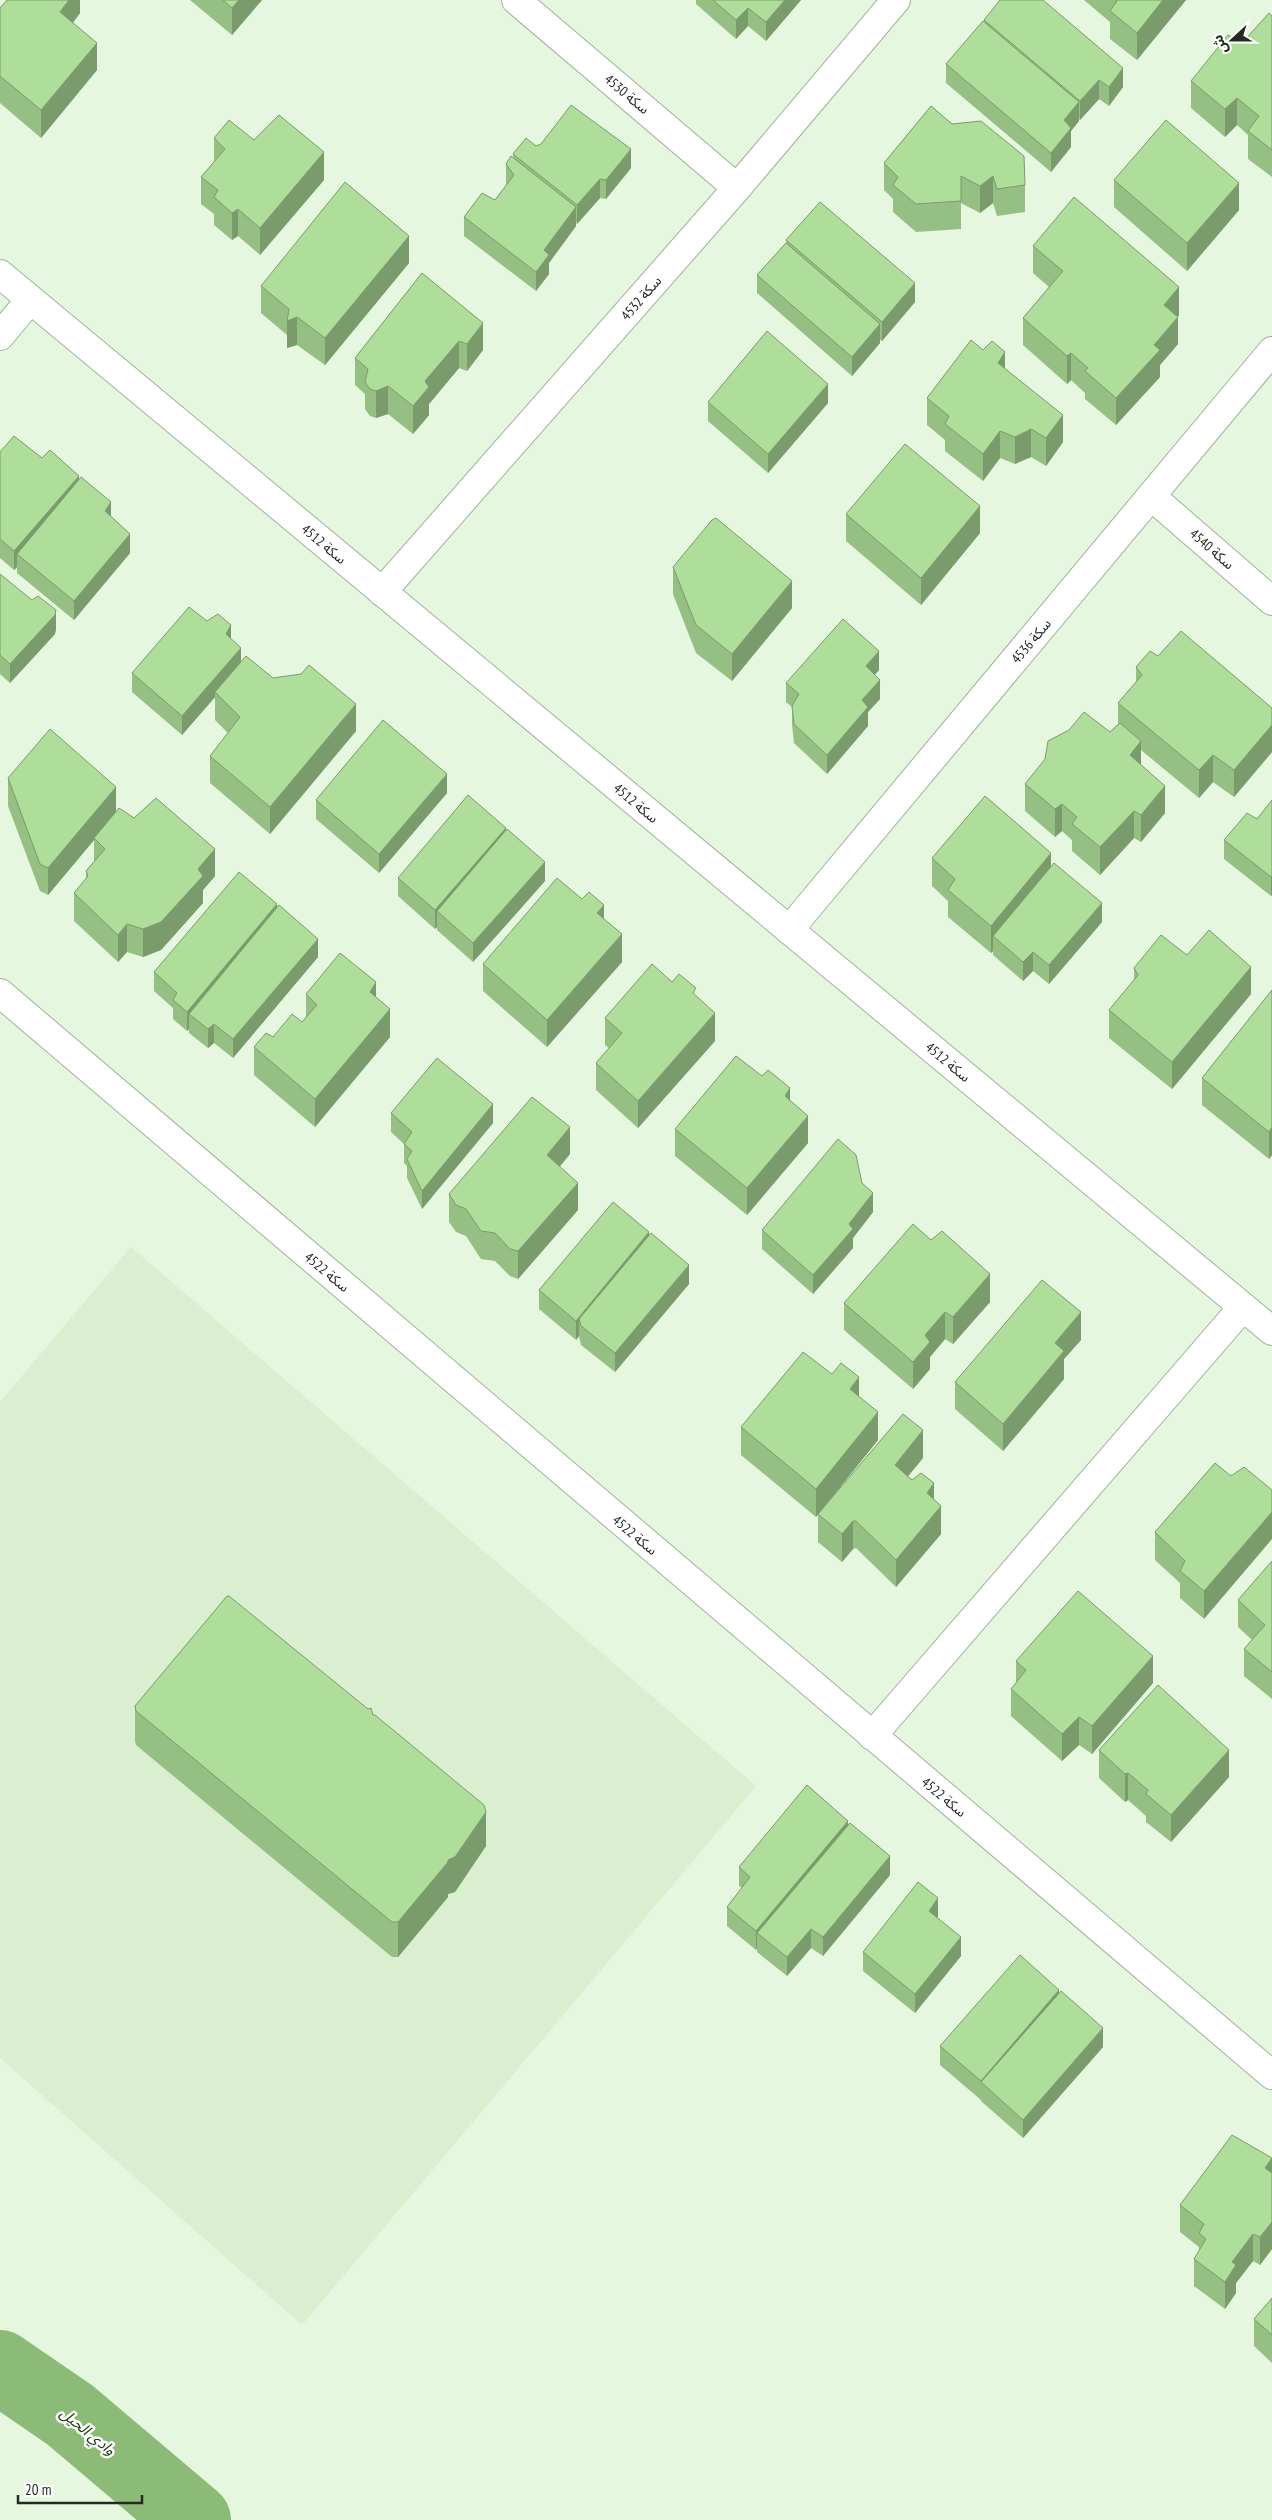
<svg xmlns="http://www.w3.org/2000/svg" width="1272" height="2520" font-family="'PT Sans Narrow','Noto Sans Arabic',sans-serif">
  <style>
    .built { fill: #d9efcf }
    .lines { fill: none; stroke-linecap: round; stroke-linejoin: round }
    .river { stroke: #8cbb78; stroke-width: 74 }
    .minor-casing { stroke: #a1b29a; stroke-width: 30 }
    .tertiary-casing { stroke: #a1b29a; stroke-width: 30 }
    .minor { stroke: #fff; stroke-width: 28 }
    .tertiary { stroke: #fff; stroke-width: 28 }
    .wall { fill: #96bf84 }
    .shaded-wall { fill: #7a9b6b }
    .building { fill: #aede99; stroke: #7a9b6b }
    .labels { text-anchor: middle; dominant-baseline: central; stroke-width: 5; stroke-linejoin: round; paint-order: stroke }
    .street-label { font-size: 14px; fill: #242a21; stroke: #fefefe }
    .water-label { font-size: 15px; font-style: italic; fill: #1d3b0c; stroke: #fefefe }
  </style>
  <rect width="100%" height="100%" fill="#e5f7de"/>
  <polygon class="built" points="131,1247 756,1786 302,2325 0,2058 0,1402"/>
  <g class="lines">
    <polyline class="river" points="0,2367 70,2415 194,2520"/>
    <g class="minor-casing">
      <g id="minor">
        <polyline points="516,0 737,188"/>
        <polyline points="1151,496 1272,601"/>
        <polyline points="382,592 737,188 896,0"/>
        <polyline points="789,930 1272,351"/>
        <polyline points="0,993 1272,2075"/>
        <polyline points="872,1736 1243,1307"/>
      </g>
    </g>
    <g class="tertiary-casing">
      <g id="tertiary">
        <polyline points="0,274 1272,1331"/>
        <polyline points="0,336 30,300"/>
      </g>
    </g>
    <use href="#minor" class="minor"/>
    <use href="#tertiary" class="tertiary"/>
  </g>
  <g class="wall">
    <polygon points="69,0 80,0 80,13 73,23 97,70 41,138 0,103 0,8"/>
    <polygon points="190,0 262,0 232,35"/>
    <polygon points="696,0 801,0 766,41 748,26 736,39 696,4"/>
    <polygon points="1084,0 1186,0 1137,60 1110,39 1110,22"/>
    <polygon points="1272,16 1272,177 1248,159 1248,135 1237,125 1225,137 1191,108 1191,81 1242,43"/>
    <polygon points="984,20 1123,87 1109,106 1099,99 1080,120 1079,119 1079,121 1071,131 1071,147 1051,172 946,83 946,64 984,23"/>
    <polygon points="931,106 1025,185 1025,212 997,216 993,203 980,213 961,203 961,229 916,232 893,212 893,199 884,190 884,163"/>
    <polygon points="214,138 254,140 324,180 260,255 238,236 232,240 214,225 214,214 201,204 201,177 214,162"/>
    <polygon points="536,146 631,168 606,199 600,198 577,224 576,222 576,226 549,263 549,274 536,291 464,236 464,217 495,200 507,185 506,183 506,164 513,158 513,154"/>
    <polygon points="1114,180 1239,210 1187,271 1114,207"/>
    <polygon points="786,240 915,302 882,341 880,340 880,343 852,376 757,293 757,275 786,243"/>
    <polygon points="1033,246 1179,315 1178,317 1178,344 1160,365 1160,377 1116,425 1085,399 1085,393 1071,380 1067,384 1023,345 1023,318 1049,287 1033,273"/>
    <polygon points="409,263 325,365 297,345 287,348 287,335 261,313 261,286"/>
    <polygon points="422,273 483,350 467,371 459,368 429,404 429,415 413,434 388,414 376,418 370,416 365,409 365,394 355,385 355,358"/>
    <polygon points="1005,369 1063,442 1046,466 1031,457 1015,464 1000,458 983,481 945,451 945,440 927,425 927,398"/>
    <polygon points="708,402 828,403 768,473 708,421"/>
    <polygon points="0,452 42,458 79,480 111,517 130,553 74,620 17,573 17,567 14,570 0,558"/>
    <polygon points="846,514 980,533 921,605 846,541"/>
    <polygon points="673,567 792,608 732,681 696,653 673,594"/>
    <polygon points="0,574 56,629 55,634 10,683 0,674"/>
    <polygon points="207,621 231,639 241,661 273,678 356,731 270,834 210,783 210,756 228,733 215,720 215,697 182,735 132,692 132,673"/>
    <polygon points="1158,656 1272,708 1272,752 1234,797 1213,782 1199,798 1141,750 1141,765 1165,813 1141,842 1134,838 1100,875 1072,851 1072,840 1062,831 1055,837 1025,811 1025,784 1110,732 1118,724 1118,703 1136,682 1136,667"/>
    <polygon points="879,670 874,675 880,699 868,712 868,726 827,774 794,743 792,725 792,707 786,702 786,683"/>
    <polygon points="8,778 116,811 215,876 203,890 203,903 161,950 143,957 127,952 118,962 74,921 74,893 86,879 86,871 94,862 94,840 48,895 40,891 8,806"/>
    <polygon points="447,793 379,873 316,819 316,800"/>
    <polygon points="1272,800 1272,895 1271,896 1224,859 1224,840 1257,819"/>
    <polygon points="506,830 545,881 473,962 437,930 437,927 435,929 398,896 398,878"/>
    <polygon points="932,858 1051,866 1102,922 1049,984 1033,971 1023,981 993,955 993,951 991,953 948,917 948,901 932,886"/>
    <polygon points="277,907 318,957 233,1058 214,1043 208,1048 189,1033 189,1029 187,1031 173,1019 173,1008 154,991 154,972"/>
    <polygon points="604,919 622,962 547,1047 483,991 483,964"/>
    <polygon points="1187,955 1251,994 1172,1089 1109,1038 1109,1010 1134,980 1134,968"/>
    <polygon points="672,982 696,996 715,1041 638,1128 596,1090 596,1063 609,1048 605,1045 605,1018"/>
    <polygon points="1272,990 1272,1155 1269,1159 1202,1105 1202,1078"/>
    <polygon points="306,994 376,997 390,1037 315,1127 254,1075 254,1047 273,1037 302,1022 306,1018"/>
    <polygon points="790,1100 808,1143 747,1215 675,1156 675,1129"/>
    <polygon points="391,1113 493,1123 422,1209 407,1178 407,1166 404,1163 404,1144 391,1132"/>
    <polygon points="570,1154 560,1166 578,1210 518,1279 510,1276 495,1261 481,1259 466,1236 456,1232 449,1222 449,1194"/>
    <polygon points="862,1183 873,1212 853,1238 853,1248 813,1294 762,1249 762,1230"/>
    <polygon points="649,1235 689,1284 615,1372 581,1345 579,1336 576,1340 539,1309 539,1290"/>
    <polygon points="990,1302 953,1344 945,1339 930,1357 930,1369 913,1389 844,1330 844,1303"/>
    <polygon points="1081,1340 1064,1359 1064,1379 1003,1451 955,1409 955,1382"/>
    <polygon points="859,1396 878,1440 816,1517 741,1455 741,1427"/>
    <polygon points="923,1458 908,1476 934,1499 941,1534 896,1587 856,1548 853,1549 842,1562 818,1542 818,1514"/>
    <polygon points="1215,1463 1204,1619 1180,1598 1180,1583 1155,1560 1155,1532"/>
    <polygon points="1272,1561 1272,1699 1244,1676 1244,1649 1252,1640 1238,1627 1238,1600"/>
    <polygon points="1016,1661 1153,1683 1092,1754 1079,1745 1062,1761 1011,1716 1011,1689 1016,1683"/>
    <polygon points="135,1706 373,1715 486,1846 455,1892 448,1894 448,1897 398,1957 392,1957 136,1745 135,1741"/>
    <polygon points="1099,1750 1229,1777 1171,1842 1146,1822 1146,1816 1128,1800 1125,1802 1099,1778"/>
    <polygon points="848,1826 890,1875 823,1956 811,1948 787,1976 757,1952 757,1948 756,1950 727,1926 727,1907 742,1888 739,1886 739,1867"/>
    <polygon points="938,1917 938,1918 961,1956 915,2013 863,1971 863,1952"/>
    <polygon points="1059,1993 1103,2047 1023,2138 981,2101 981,2099 981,2100 940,2065 940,2046"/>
    <polygon points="1272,2158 1272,2249 1260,2265 1253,2261 1236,2283 1236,2293 1225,2309 1194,2286 1194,2259 1199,2251 1199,2247 1180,2232 1180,2205"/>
    <polygon points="1272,2299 1272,2363 1254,2346 1254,2319"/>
  </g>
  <g class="shaded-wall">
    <polygon points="69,0 80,0 80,13 60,39 60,12"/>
    <polygon points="239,0 262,0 232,35 232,8"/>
    <polygon points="785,0 801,0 766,41 766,22"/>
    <polygon points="1163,0 1186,0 1137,60 1137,33"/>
    <polygon points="748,8 748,26 736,39 736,20"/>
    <polygon points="97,43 97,70 41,138 41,110"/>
    <polygon points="1123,68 1123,87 1109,106 1109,87"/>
    <polygon points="1099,80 1099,99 1080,120 1080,101"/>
    <polygon points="1237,98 1237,125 1225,137 1225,109"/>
    <polygon points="1079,102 1079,121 1071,131 1071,147 1051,172 1051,153 1064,120"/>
    <polygon points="631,149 631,168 606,199 606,180"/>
    <polygon points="324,152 324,180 260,255 260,228"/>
    <polygon points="993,176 993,203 980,213 980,186"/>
    <polygon points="600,179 600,198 577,224 577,205"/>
    <polygon points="1239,183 1239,210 1187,271 1187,243"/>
    <polygon points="576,207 576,226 549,263 549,274 536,291 536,272 544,250"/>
    <polygon points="238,209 238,236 232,240 232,213"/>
    <polygon points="409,236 409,263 325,365 325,338"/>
    <polygon points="915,283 915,302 882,341 882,322"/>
    <polygon points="1179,287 1179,315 1164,333 1164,305"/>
    <polygon points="297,317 297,345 287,348 287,321"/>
    <polygon points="1178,317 1178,344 1160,365 1160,377 1116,425 1116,398 1154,345"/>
    <polygon points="483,323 483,350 467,371 467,344"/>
    <polygon points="880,324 880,343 852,376 852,357"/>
    <polygon points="459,341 459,368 429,404 429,415 413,434 413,406 425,381"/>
    <polygon points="1005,352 1005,379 998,363"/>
    <polygon points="1071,353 1071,380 1067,384 1067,356"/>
    <polygon points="828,384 828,403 768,473 768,454"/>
    <polygon points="388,386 388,414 376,418 376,391"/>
    <polygon points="1063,415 1063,442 1046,466 1046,438"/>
    <polygon points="1031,429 1031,457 1015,464 1015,437"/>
    <polygon points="1000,431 1000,458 983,481 983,454"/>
    <polygon points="79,476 79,495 17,554 17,567 14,570 14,551"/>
    <polygon points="111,502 111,521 105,511"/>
    <polygon points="980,506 980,533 921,605 921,578"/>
    <polygon points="130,534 130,553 74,620 74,601"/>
    <polygon points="792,581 792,608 732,681 732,654"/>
    <polygon points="56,610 56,629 55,634 10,683 10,664"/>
    <polygon points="231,625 231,644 226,634"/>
    <polygon points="241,648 241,667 215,692 215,697 182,735 182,716"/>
    <polygon points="879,651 879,670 866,685 866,666"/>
    <polygon points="880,680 880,699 868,712 868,726 827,774 827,755 862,700"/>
    <polygon points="356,704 356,731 270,834 270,807"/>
    <polygon points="1272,725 1272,752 1234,797 1234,770"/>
    <polygon points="1141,741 1141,768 1130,755"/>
    <polygon points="1213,755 1213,782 1199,798 1199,770"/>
    <polygon points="447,774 447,793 379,873 379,854"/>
    <polygon points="1165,786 1165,813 1141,842 1141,815"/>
    <polygon points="116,787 116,814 94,838 94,840 48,895 48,868"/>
    <polygon points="1062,804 1062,831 1055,837 1055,809"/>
    <polygon points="1134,811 1134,838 1100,875 1100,847"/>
    <polygon points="506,828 506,847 437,911 437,927 435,929 435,910"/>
    <polygon points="215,849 215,876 203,890 203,903 161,950 143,957 143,929"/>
    <polygon points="1051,853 1051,880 993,936 993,951 991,953 991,926"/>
    <polygon points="545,862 545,881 473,962 473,943"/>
    <polygon points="1272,876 1272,895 1271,896 1271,877"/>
    <polygon points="1102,903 1102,922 1049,984 1049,965"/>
    <polygon points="277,904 277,923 189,1014 189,1029 187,1031 187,1012"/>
    <polygon points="604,905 604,932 597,913"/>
    <polygon points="127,924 127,952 118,962 118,935"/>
    <polygon points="622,934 622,962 547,1047 547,1020"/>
    <polygon points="318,939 318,957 233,1058 233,1039"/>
    <polygon points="1033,952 1033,971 1023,981 1023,962"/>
    <polygon points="1251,967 1251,994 1172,1089 1172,1062"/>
    <polygon points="376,982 376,1010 370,992"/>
    <polygon points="390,1009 390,1037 315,1127 315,1099"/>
    <polygon points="715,1013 715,1041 638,1128 638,1101"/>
    <polygon points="214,1024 214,1043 208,1048 208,1029"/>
    <polygon points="790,1088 790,1115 785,1096"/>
    <polygon points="493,1104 493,1123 422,1209 422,1191"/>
    <polygon points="808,1116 808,1143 747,1215 747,1188"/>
    <polygon points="570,1127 570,1154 547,1182 547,1155"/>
    <polygon points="1272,1127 1272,1155 1269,1159 1269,1132"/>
    <polygon points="578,1183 578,1210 518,1279 518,1251"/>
    <polygon points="873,1193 873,1212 853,1238 853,1248 813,1294 813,1275 849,1224"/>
    <polygon points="649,1232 649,1251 579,1319 579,1336 576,1340 576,1321"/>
    <polygon points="689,1265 689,1284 615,1372 615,1353"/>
    <polygon points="990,1274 990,1302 953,1344 953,1317"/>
    <polygon points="945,1312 945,1339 930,1357 930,1369 913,1389 913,1362 925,1335"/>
    <polygon points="1081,1312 1081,1340 1064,1359 1064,1379 1003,1451 1003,1424 1055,1343"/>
    <polygon points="859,1377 859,1405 850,1389"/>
    <polygon points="878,1412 878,1440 816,1517 816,1489"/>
    <polygon points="923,1430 923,1458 895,1492 895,1465"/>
    <polygon points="934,1483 934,1510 927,1493"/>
    <polygon points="941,1506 941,1534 896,1587 896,1560"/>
    <polygon points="1272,1512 1272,1539 1204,1619 1204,1591"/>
    <polygon points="853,1521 853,1549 842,1562 842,1534"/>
    <polygon points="1153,1656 1153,1683 1092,1754 1092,1726"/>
    <polygon points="1079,1717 1079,1745 1062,1761 1062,1734"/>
    <polygon points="1229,1750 1229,1777 1171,1842 1171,1815"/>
    <polygon points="1128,1773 1128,1800 1125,1802 1125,1774"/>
    <polygon points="486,1812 486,1846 455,1892 448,1894 448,1897 398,1957 398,1922"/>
    <polygon points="848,1821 848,1840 757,1933 757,1948 756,1950 756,1931"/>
    <polygon points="890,1856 890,1875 823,1956 823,1937"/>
    <polygon points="938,1898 938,1917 929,1929 929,1911"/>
    <polygon points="811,1929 811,1948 787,1976 787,1957"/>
    <polygon points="961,1937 961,1956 915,2013 915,1994"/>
    <polygon points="1059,1990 1059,2009 981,2082 981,2100 981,2081"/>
    <polygon points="1103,2028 1103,2047 1023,2138 1023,2120"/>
    <polygon points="1272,2158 1272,2185 1265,2168"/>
    <polygon points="1272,2222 1272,2249 1260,2265 1260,2237"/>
    <polygon points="1253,2234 1253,2261 1236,2283 1236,2293 1225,2309 1225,2282 1232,2262"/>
  </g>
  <g class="building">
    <polygon points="7,0 69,0 60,12 97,43 41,110 0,76 0,8"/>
    <polygon points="223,0 239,0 232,8"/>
    <polygon points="713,0 785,0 766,22 748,8 736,20"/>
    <polygon points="1000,0 1043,0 1123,68 1109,87 1099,80 1080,101 984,20"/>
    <polygon points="1116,0 1163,0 1137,33 1110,11 1117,1"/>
    <polygon points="1269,13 1272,16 1272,150 1248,131 1259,116 1237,98 1225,109 1191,81 1228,35 1242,43"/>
    <polygon points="983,21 1079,102 1064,120 1071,128 1051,153 946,64"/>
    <polygon points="571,105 631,149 606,180 600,179 577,205 513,154 526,138 536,146 541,144"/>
    <polygon points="931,106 952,124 981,121 1024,156 1025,185 997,189 993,176 980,186 961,176 961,201 916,204 893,185 898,177 884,163"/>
    <polygon points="279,115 324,152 260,228 238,209 232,213 214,197 218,190 201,177 225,149 214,138 229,120 254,140"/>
    <polygon points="1166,120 1239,183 1187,243 1114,180"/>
    <polygon points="511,156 576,207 544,250 549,255 536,272 464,217 482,193 495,200 514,175 506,164"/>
    <polygon points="345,182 409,236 325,338 297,317 287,321 289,309 261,286"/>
    <polygon points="1074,197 1179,287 1164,305 1178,317 1154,345 1160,350 1116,398 1085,371 1088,368 1071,353 1067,356 1023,318 1063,271 1033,246"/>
    <polygon points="820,202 915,283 882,322 786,240"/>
    <polygon points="786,243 880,324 852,357 757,275"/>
    <polygon points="422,273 483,323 467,344 459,341 425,381 429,387 413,406 388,386 376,391 370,389 365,382 368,369 355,358"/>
    <polygon points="767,331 828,384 768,454 708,402"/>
    <polygon points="971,340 983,350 992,341 1005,352 998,363 1063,415 1046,438 1031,429 1015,437 1000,431 983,454 945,424 949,416 927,398"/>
    <polygon points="14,436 42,458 50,450 79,476 14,551 0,539 0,452"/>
    <polygon points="905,444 980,506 921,578 846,514"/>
    <polygon points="81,477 111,502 105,511 130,534 74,601 17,554"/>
    <polygon points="716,518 792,581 732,654 696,625 673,567 712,520"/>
    <polygon points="0,574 32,600 38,596 56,610 55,615 10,664 0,655"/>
    <polygon points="189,607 207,621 218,614 231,625 226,634 241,648 182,716 132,673"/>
    <polygon points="843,619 879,651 866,666 880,680 862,700 868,707 827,755 794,724 792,706 799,694 786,683"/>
    <polygon points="1181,631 1272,708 1272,725 1234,770 1213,755 1199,770 1118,703 1142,675 1136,667 1150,651 1158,656"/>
    <polygon points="246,656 273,678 301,674 309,665 356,704 270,807 210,756 240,717 215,692"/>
    <polygon points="1084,712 1110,732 1120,723 1141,741 1130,755 1165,786 1141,815 1134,811 1100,847 1072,824 1077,817 1062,804 1055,809 1025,784 1045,759 1048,741 1069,730"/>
    <polygon points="383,720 447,774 379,854 316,800"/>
    <polygon points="50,729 116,787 48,868 40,864 8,778"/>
    <polygon points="468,795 506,828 435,910 398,878"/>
    <polygon points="985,796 1051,853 991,926 948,890 955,879 932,858"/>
    <polygon points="156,798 215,849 198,869 203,876 161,922 143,929 127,924 118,935 74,893 88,876 86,871 105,849 94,838 119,808 134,818"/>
    <polygon points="1272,800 1272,876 1271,877 1224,840 1247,813 1257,819"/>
    <polygon points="507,829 545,862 473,943 437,911"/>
    <polygon points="1054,863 1102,903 1049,965 1033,952 1023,962 993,936"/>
    <polygon points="239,872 277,904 187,1012 173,1000 177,993 154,972"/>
    <polygon points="557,878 582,899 589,892 604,905 597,913 622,934 547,1020 483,964"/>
    <polygon points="279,905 318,939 233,1039 214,1024 208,1029 189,1014"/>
    <polygon points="1209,930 1251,967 1172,1062 1109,1010 1138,975 1134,968 1161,935 1187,955"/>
    <polygon points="340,953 376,982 370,992 390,1009 315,1099 254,1047 266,1033 273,1037 292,1014 302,1022 317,1005 306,994"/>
    <polygon points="652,964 672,982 679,974 696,988 693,993 715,1013 638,1101 596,1063 622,1033 605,1018"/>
    <polygon points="1272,990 1272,1127 1269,1132 1202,1078"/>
    <polygon points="736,1056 762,1076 768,1070 790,1088 785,1096 808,1116 747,1188 675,1129"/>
    <polygon points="437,1058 493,1104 422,1191 407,1159 412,1151 404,1144 412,1132 391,1113"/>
    <polygon points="532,1097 570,1127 547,1155 578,1183 518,1251 510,1249 495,1233 481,1231 466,1209 456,1205 449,1194"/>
    <polygon points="838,1139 856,1155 862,1183 873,1193 849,1224 853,1229 813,1275 762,1230"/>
    <polygon points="613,1202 649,1232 576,1321 539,1290"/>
    <polygon points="913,1224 931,1240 942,1231 990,1274 953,1317 945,1312 925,1335 930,1342 913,1362 844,1303"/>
    <polygon points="651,1233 689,1265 615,1353 581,1326 579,1319"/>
    <polygon points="1042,1280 1081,1312 1055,1343 1064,1351 1003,1424 955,1382"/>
    <polygon points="803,1352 832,1374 841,1363 859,1377 850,1389 878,1412 816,1489 741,1427"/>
    <polygon points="903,1414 923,1430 895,1465 912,1480 921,1473 934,1483 927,1493 941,1506 896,1560 856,1521 853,1521 842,1534 818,1514"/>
    <polygon points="1215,1463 1231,1476 1244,1467 1272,1490 1272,1512 1204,1591 1180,1571 1185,1561 1155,1532"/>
    <polygon points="1272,1561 1272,1672 1244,1649 1265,1625 1238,1600"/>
    <polygon points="1078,1591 1153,1656 1092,1726 1079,1717 1062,1734 1011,1689 1026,1670 1016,1661"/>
    <polygon points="227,1596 229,1596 368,1709 371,1708 373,1715 375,1715 484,1805 486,1812 455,1857 448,1860 448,1862 398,1922 392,1922 136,1711 135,1706"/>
    <polygon points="1158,1685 1229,1750 1171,1815 1146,1794 1148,1790 1128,1773 1125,1774 1099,1750"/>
    <polygon points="807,1785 848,1821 756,1931 727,1907 750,1877 739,1867"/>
    <polygon points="850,1823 890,1856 823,1937 811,1929 787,1957 757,1933"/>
    <polygon points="918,1882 938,1898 929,1911 961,1937 915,1994 863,1952"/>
    <polygon points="1020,1955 1059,1990 981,2081 940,2046"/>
    <polygon points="1061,1991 1103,2028 1023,2120 981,2082"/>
    <polygon points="1232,2135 1272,2158 1265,2168 1272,2173 1272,2222 1260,2237 1253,2234 1232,2262 1236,2265 1225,2282 1194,2259 1206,2239 1199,2233 1204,2224 1180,2205"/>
    <polygon points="1272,2298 1272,2335 1254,2319"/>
  </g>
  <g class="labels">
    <g class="street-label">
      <text transform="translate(627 94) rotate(40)">سكة 4530</text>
      <text transform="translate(641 298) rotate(-49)">سكة 4532</text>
      <text transform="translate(324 544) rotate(40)">سكة 4512</text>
      <text transform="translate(1212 549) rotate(41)">سكة 4540</text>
      <text transform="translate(1031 641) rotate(-50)">سكة 4536</text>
      <text transform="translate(636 803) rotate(40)">سكة 4512</text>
      <text transform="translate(948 1062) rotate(40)">سكة 4512</text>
      <text transform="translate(327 1272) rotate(40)">سكة 4522</text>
      <text transform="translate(635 1535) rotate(40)">سكة 4522</text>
      <text transform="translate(944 1797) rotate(40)">سكة 4522</text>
    </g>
    <g class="water-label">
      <text transform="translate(88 2431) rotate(39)">وادي الحيل</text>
    </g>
  </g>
  <g transform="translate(1232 40) rotate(249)" stroke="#fefefe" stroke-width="4" paint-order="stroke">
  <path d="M0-4L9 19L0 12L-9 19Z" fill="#242a21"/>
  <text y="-8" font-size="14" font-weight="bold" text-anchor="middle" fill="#242a21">ش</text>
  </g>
  <path d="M18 2495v8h124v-8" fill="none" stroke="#242a21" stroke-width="2.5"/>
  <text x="25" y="2495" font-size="15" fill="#242a21" stroke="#fefefe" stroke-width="4" paint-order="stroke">20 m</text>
</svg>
